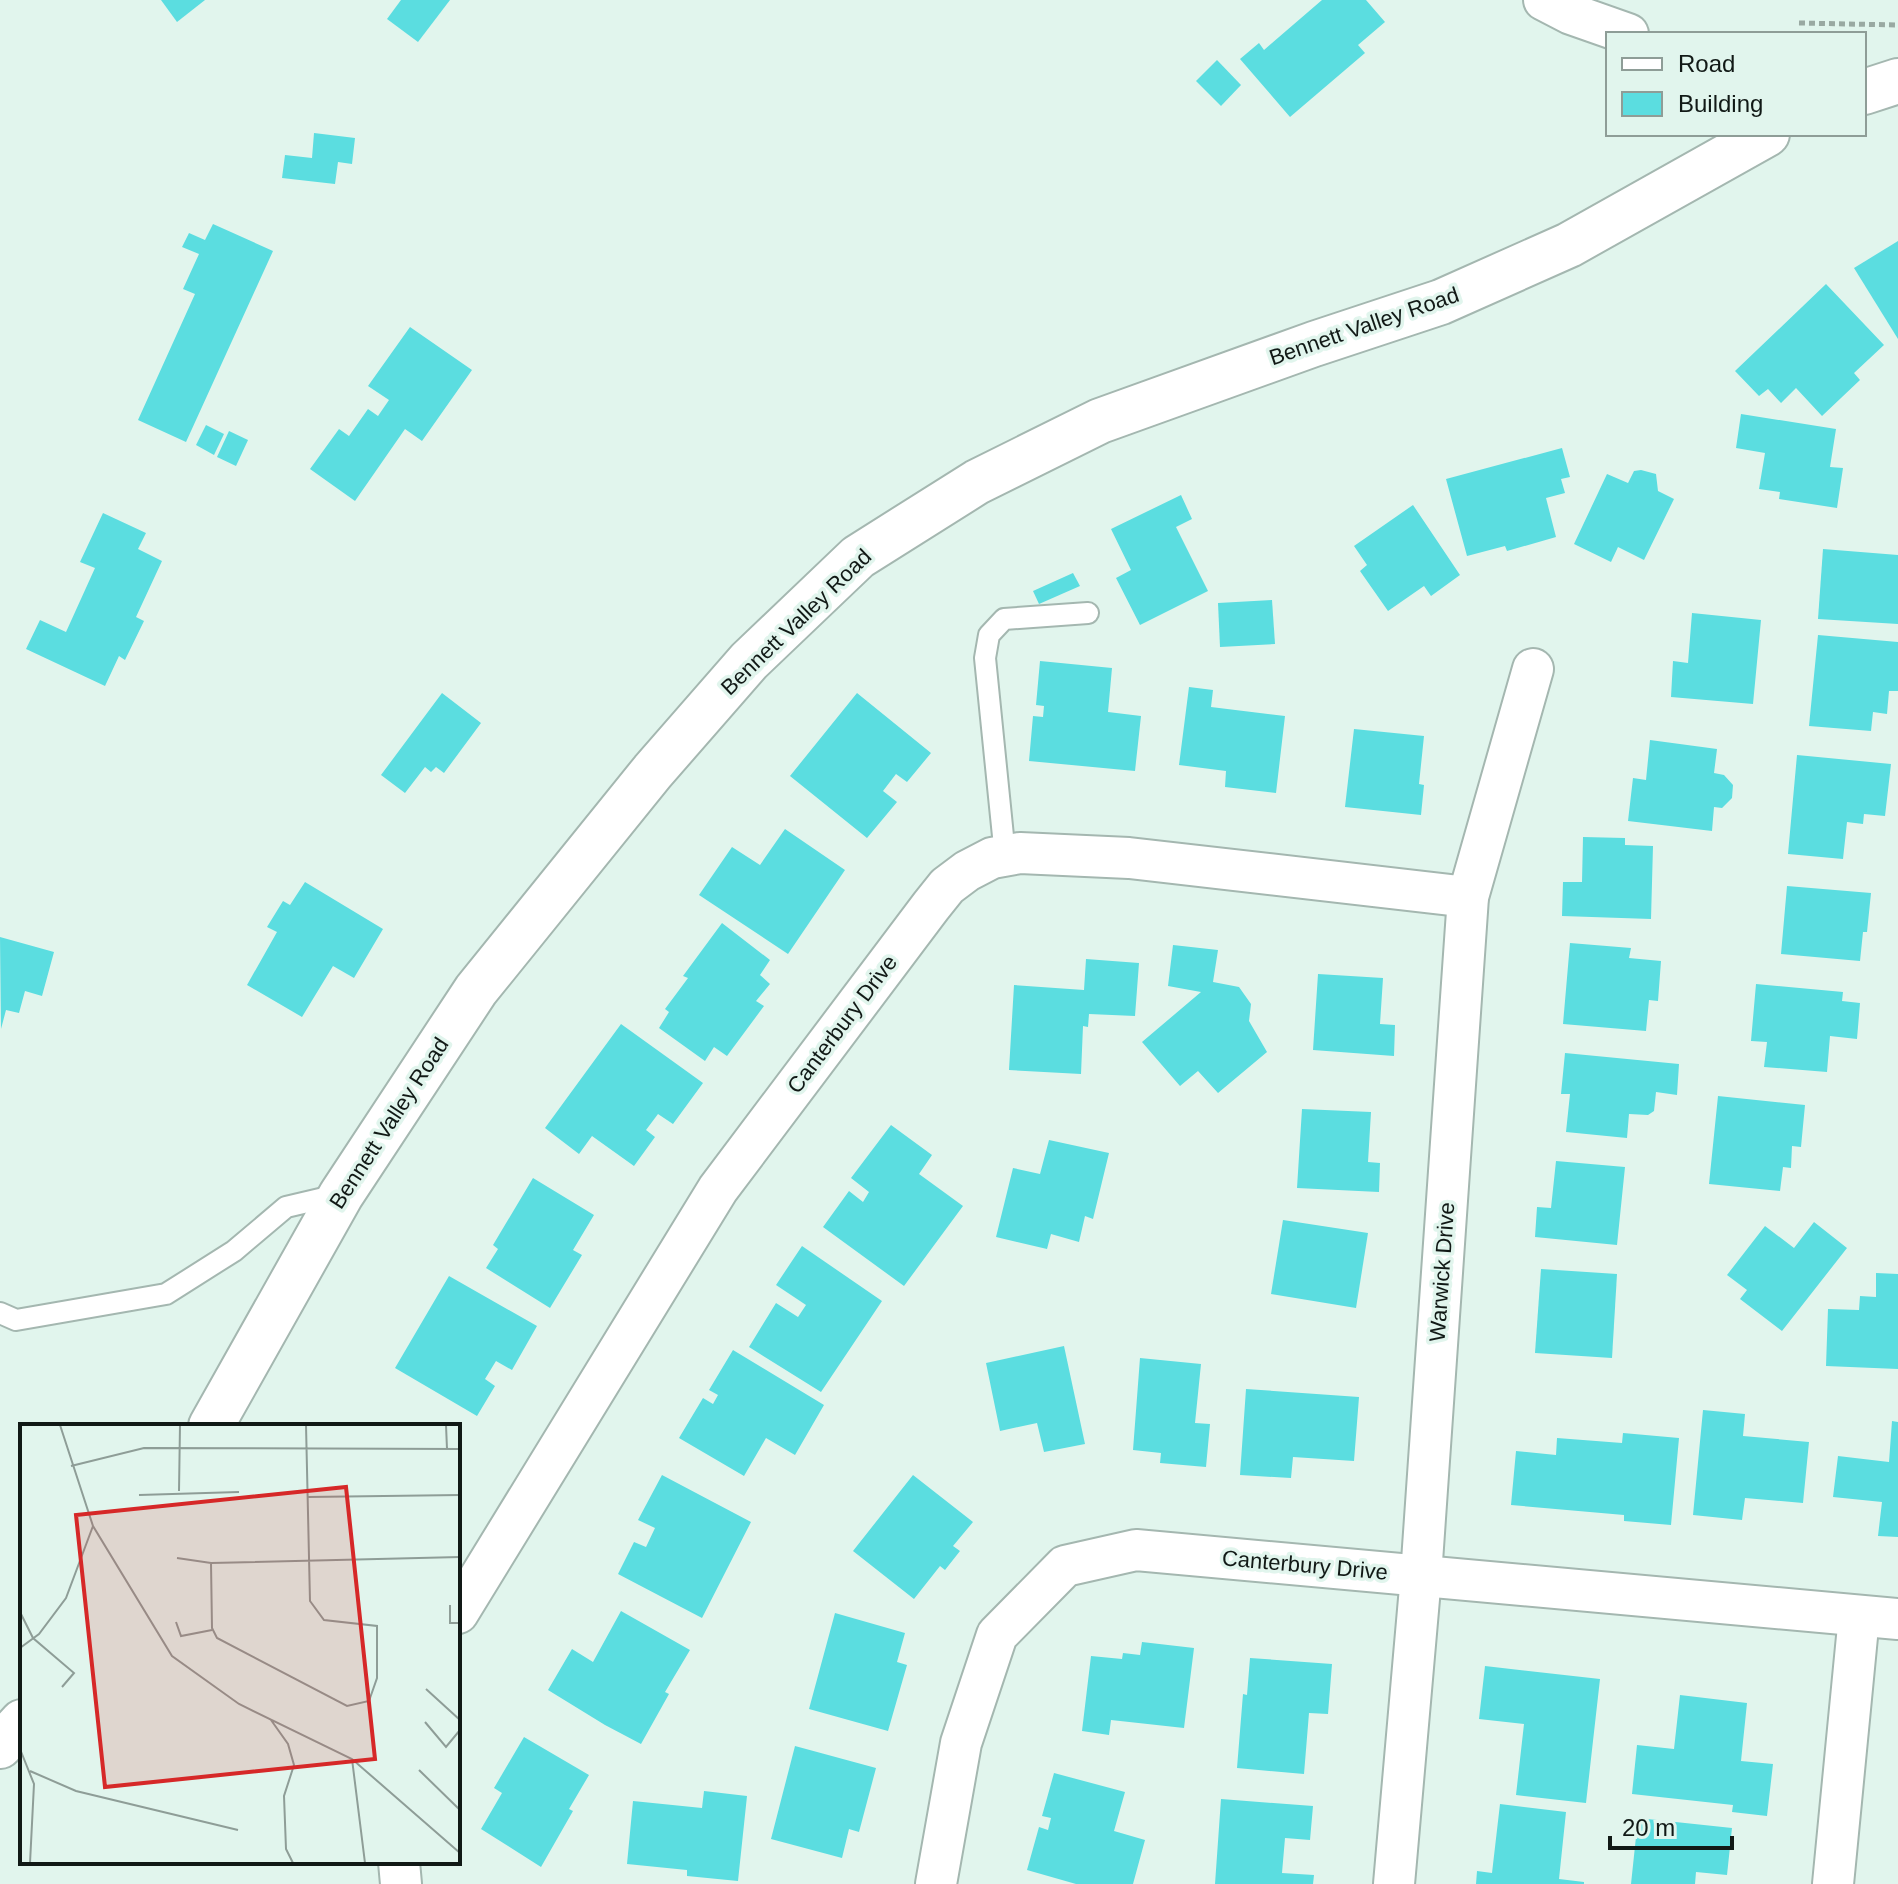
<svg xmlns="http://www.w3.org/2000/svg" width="1898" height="1884" font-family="Arial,sans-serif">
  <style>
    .building { fill: #5bdde0 }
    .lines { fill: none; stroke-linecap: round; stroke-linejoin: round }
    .service-casing { stroke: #a4b7b0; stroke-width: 24 }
    .minor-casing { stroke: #a4b7b0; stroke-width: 44 }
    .tertiary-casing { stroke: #a4b7b0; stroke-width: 48 }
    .path { stroke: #99a9a2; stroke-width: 5; stroke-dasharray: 6 4; stroke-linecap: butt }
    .service { stroke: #fff; stroke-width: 20 }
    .minor { stroke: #fff; stroke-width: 40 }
    .tertiary { stroke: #fff; stroke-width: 44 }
    .labels { text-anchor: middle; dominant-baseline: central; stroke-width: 7; stroke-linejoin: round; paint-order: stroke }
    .street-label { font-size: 22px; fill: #111916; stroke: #e1f5ed }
    .inset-road { fill: none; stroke: #8e9d97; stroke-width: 2 }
    .view { fill: #d62828; fill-opacity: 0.15; stroke: #d62828; stroke-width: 4 }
    .inset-edge { fill: none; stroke: #111916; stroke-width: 4 }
  </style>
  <rect width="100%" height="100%" fill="#e1f5ed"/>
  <g class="building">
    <polygon points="161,0 205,0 177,22"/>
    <polygon points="401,0 450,0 418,42 387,19"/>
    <polygon points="1322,0 1366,0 1385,22 1358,45 1365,53 1290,117 1240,59 1259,43 1264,50"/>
    <polygon points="1217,60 1241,85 1221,106 1196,81"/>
    <polygon points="314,133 355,138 352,164 338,162 335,184 282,178 285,155 312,158"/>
    <polygon points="213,224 273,251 186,442 138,420 195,294 183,289 199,254 182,247 189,233 205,240"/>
    <polygon points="1898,241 1898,339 1854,268"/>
    <polygon points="1826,284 1884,345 1854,373 1860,380 1822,416 1796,388 1781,403 1768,389 1759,396 1735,371"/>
    <polygon points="410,327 472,370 422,441 405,429 355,501 310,469 339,429 349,436 368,409 378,416 389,400 368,386"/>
    <polygon points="1741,414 1836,429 1830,467 1843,468 1837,508 1779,499 1780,492 1759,489 1765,453 1736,448"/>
    <polygon points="206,425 224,434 214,455 196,445"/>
    <polygon points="229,431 248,440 236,466 217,457"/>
    <polygon points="1562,448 1570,477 1561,479 1565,493 1546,498 1556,537 1507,551 1505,546 1467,556 1446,479"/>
    <polygon points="1641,470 1656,474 1658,491 1674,499 1644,560 1618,547 1611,562 1574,544 1607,474 1628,483 1634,471"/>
    <polygon points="1181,495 1192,519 1176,527 1208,591 1140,625 1116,578 1131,570 1111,529"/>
    <polygon points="1413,505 1460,575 1431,596 1424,586 1388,611 1360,571 1367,565 1354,546"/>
    <polygon points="103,513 146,533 138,549 162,561 136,617 144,621 125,660 119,656 105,686 26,649 40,620 66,632 95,568 80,562"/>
    <polygon points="1823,549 1898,555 1898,624 1818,619"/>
    <polygon points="1073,573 1080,586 1039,604 1033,591"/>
    <polygon points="1272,600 1275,644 1220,647 1218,603"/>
    <polygon points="1692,613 1761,620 1753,704 1671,697 1673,661 1688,663"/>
    <polygon points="1818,635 1898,642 1898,691 1889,691 1887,714 1873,712 1871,731 1809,726"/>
    <polygon points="1040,661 1112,668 1108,712 1141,716 1135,771 1029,761 1033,716 1043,717 1044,706 1036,705"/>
    <polygon points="1189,687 1213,690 1211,707 1285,716 1276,793 1225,787 1226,771 1179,765"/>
    <polygon points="442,693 481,723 444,773 436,767 431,772 425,767 405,793 381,775"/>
    <polygon points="857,693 931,753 907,782 896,774 883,791 897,802 867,838 790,776"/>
    <polygon points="1354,729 1424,736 1419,784 1424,785 1421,815 1345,807"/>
    <polygon points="1650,740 1717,749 1714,773 1724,775 1733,785 1732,798 1722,808 1714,807 1712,831 1628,821 1633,778 1646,780"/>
    <polygon points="1797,755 1891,764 1885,816 1864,814 1863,824 1847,822 1843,859 1788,854"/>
    <polygon points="785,829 845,870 788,954 699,895 732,847 760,865"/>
    <polygon points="1583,837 1625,838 1625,845 1653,846 1651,919 1562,916 1563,882 1582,882"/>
    <polygon points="305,882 383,929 354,978 333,966 302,1017 247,985 277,932 267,927 283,901 290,905"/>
    <polygon points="1787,886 1871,893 1867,932 1863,932 1860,961 1781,954"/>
    <polygon points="722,923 770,960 760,975 770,984 756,1001 764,1006 727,1056 714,1047 705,1061 659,1028 669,1012 665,1009 688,978 683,976"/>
    <polygon points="0,937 54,952 42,996 25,991 19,1013 6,1010 1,1029"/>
    <polygon points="1570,943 1631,948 1629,958 1661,961 1658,1001 1649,1000 1646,1031 1563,1024"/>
    <polygon points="1173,945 1218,950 1213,982 1239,987 1251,1004 1249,1021 1267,1052 1218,1093 1198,1071 1180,1086 1142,1042 1201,992 1168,986"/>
    <polygon points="1086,959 1139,963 1135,1016 1089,1014 1088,1027 1083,1026 1081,1074 1009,1070 1014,985 1084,990"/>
    <polygon points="1318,974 1383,978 1380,1024 1395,1025 1394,1056 1313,1050"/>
    <polygon points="1756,984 1843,992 1842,1001 1860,1003 1857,1039 1830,1036 1827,1072 1764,1067 1767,1042 1751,1041"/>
    <polygon points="621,1024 703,1083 673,1124 658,1114 646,1130 655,1137 634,1166 592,1136 579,1154 545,1128"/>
    <polygon points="1565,1053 1679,1064 1677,1095 1656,1092 1654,1111 1648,1115 1629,1114 1627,1138 1566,1132 1570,1094 1561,1094"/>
    <polygon points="1718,1096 1805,1105 1801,1147 1792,1146 1791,1168 1783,1167 1780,1191 1709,1184"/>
    <polygon points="1302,1109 1371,1112 1368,1162 1380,1163 1379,1192 1297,1188"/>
    <polygon points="891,1125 932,1155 919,1174 963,1206 904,1286 823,1227 849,1191 863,1202 869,1192 851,1178"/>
    <polygon points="1049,1140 1109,1153 1093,1219 1085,1216 1079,1242 1051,1234 1047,1249 996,1237 1013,1168 1040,1174"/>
    <polygon points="1556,1161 1625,1167 1617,1245 1535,1237 1537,1207 1551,1208"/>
    <polygon points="533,1178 594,1215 573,1250 582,1255 550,1308 486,1268 498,1249 493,1245"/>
    <polygon points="1283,1220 1368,1233 1356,1308 1271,1294"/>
    <polygon points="1814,1222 1847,1248 1782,1331 1740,1299 1747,1290 1727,1275 1765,1226 1794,1248"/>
    <polygon points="802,1246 882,1301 821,1392 749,1347 776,1303 798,1317 806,1305 776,1285"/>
    <polygon points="1541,1269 1617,1274 1612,1358 1535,1353"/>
    <polygon points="1876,1273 1898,1274 1898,1369 1826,1366 1828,1309 1859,1310 1860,1296 1876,1297"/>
    <polygon points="449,1276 537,1326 512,1370 496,1361 485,1379 495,1386 477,1416 395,1368"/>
    <polygon points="1064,1346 1085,1444 1044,1452 1037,1423 1000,1431 986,1363"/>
    <polygon points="733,1350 824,1405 795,1455 766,1438 744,1476 679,1438 703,1398 713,1404 718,1395 709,1390"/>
    <polygon points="1140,1358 1201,1364 1195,1423 1210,1424 1206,1467 1160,1463 1161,1453 1133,1450"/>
    <polygon points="1246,1389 1359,1397 1354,1461 1293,1457 1291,1478 1240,1475"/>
    <polygon points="1703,1410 1745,1414 1743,1436 1809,1442 1803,1503 1745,1498 1742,1520 1693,1515"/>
    <polygon points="1892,1421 1898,1422 1898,1537 1878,1536 1882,1502 1833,1497 1838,1456 1889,1462"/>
    <polygon points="1623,1433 1679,1438 1671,1525 1624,1521 1624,1515 1511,1505 1516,1451 1556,1455 1557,1438 1622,1443"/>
    <polygon points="662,1475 751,1522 702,1618 618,1574 634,1542 646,1547 655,1528 638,1520"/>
    <polygon points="913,1475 973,1522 953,1546 960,1551 945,1570 940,1566 914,1599 853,1551"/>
    <polygon points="621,1611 690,1650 665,1692 669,1694 641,1744 605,1725 548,1690 572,1649 593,1662"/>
    <polygon points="835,1613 905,1633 897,1662 907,1665 888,1731 809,1709"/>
    <polygon points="1142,1642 1194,1648 1184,1728 1111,1720 1109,1735 1082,1731 1091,1656 1122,1659 1123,1653 1140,1655"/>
    <polygon points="1250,1658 1332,1664 1328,1714 1309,1713 1304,1774 1237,1768 1243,1694 1247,1695"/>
    <polygon points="1485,1666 1600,1679 1586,1803 1516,1795 1524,1724 1479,1719"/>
    <polygon points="1680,1695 1747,1703 1741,1761 1773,1764 1767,1816 1732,1812 1733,1805 1632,1794 1637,1745 1674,1749"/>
    <polygon points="524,1737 589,1775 569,1809 573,1811 541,1867 481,1829 502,1793 494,1788"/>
    <polygon points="795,1746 876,1768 859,1832 849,1829 842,1858 771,1839"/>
    <polygon points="1054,1773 1125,1792 1114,1831 1145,1840 1133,1884 1076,1884 1027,1870 1039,1827 1048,1830 1051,1818 1042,1816"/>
    <polygon points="704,1791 747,1796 738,1881 687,1876 687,1870 627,1864 633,1801 702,1808"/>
    <polygon points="1221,1799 1313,1806 1310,1840 1285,1838 1282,1873 1314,1875 1313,1884 1215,1884"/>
    <polygon points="1500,1804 1566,1812 1559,1879 1584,1882 1584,1884 1476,1884 1477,1871 1492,1873"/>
    <polygon points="1638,1818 1732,1828 1727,1875 1696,1872 1695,1884 1631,1884"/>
  </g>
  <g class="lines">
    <g class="service-casing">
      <g id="service">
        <polyline points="1005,856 985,658 989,635 1004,619 1088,613"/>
        <polyline points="0,1313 16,1320 166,1294 234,1251 286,1207 337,1195"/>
      </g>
    </g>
    <g class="minor-casing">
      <g id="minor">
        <polyline points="1544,0 1571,14 1628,34"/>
        <polyline points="458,1613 718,1189 931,906 947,886 967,871 992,858 1020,853 1129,858 1468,897"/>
        <polyline points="399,1862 401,1884"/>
        <polyline points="936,1884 961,1743 997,1635 1065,1566 1136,1550 1898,1619"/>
        <polyline points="1394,1884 1421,1576 1468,897 1533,669"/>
        <polyline points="1833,1884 1859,1616"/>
      </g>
    </g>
    <g class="tertiary-casing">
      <g id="tertiary">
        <polyline points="1864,92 1898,81"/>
        <polyline points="211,1426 341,1195 476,990 653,771 749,661 858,557 977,482 1100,421 1314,344 1441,302 1569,245 1767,134"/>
        <polyline points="0,1746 22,1722"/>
      </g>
    </g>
    <polyline class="path" points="1799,23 1898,25"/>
    <use href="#service" class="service"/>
    <use href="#minor" class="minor"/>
    <use href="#tertiary" class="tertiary"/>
  </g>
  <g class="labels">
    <g class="street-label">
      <text transform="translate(1364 326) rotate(-19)">Bennett Valley Road</text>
      <text transform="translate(796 622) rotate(-44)">Bennett Valley Road</text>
      <text transform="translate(842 1024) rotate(-53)">Canterbury Drive</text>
      <text transform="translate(389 1123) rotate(-57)">Bennett Valley Road</text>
      <text transform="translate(1442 1272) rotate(-86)">Warwick Drive</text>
      <text transform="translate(1305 1565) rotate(5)">Canterbury Drive</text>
    </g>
  </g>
  <g transform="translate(20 1424)">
    <rect width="440" height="440" fill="#e1f5ed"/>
    <path class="inset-road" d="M40,1l33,101 79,130 67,48 113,55 108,94M426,1l1,24M51,42l73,-18 316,1M159,67l1,-66M119,71l100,-3M288,73l152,-2M157,134l34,5 249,-6M191,139l1,65 5,10 130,68 22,-5 8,-23v-52l-53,-6 -14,-19 -4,-176M430,181v18h10M0,188l13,26 41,35 -12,14M156,198l5,14 31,-6M0,224l19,-14 27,-36 27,-72M406,265l34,31M251,296l17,24 6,21 -10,31 2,53 7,14M405,298l21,25 14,-17M0,325l14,35 -4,79M332,335l13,104M399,346l41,40M10,347l46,20 162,39"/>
    <path class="view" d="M326,63l29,272 -270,28 -29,-272z"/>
    <rect width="440" height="440" class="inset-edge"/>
  </g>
  <rect x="1606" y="32" width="260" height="104" fill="#e1f5ed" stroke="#8e9d97" stroke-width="2"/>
  <rect x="1622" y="58" width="40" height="12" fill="#ffffff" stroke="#8e9d97" stroke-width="2"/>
  <text x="1678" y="72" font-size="24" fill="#111916">Road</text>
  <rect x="1622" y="92" width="40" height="24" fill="#5bdde0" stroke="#8e9d97" stroke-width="2"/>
  <text x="1678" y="112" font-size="24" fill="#111916">Building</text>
  <path d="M1610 1836v12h122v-12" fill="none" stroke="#111916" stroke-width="4"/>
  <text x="1622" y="1836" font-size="24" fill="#111916" stroke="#e1f5ed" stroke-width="6" paint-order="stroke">20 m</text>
</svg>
